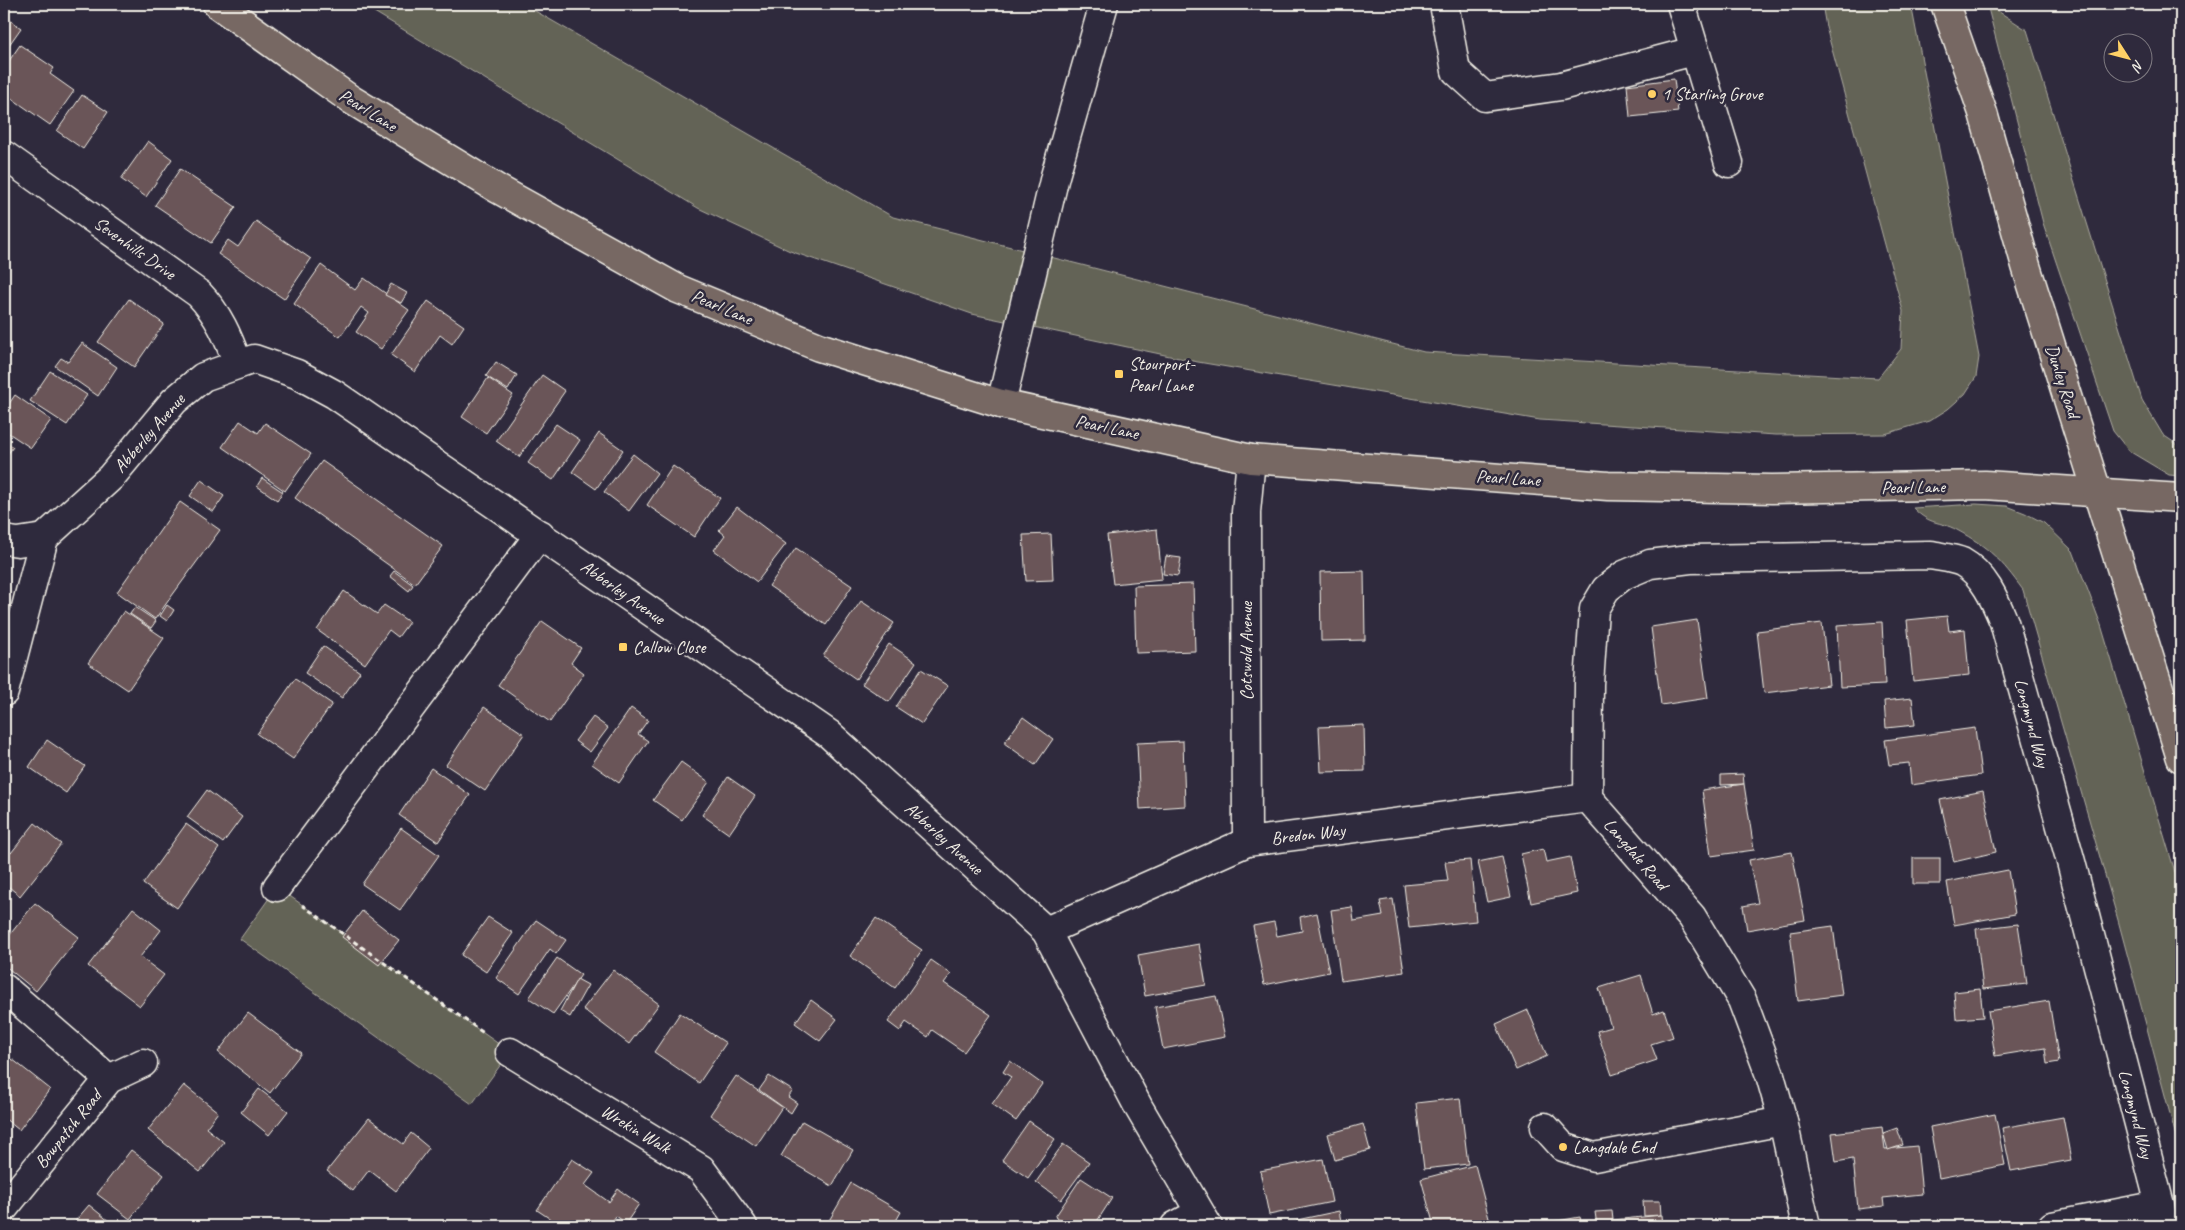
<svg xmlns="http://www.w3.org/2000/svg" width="2185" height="1230" font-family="Caveat,sans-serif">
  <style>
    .green { fill: #646456; stroke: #acaa9f }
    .building { fill: #6a5558; stroke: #f4f1e8 }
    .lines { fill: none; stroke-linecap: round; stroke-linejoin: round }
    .minor-casing { stroke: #f4f1e8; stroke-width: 31 }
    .major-casing { stroke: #f4f1e8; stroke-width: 31 }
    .path { stroke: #f4f1e8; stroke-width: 3; stroke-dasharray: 5 4; stroke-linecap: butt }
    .minor { stroke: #2f2a3d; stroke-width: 28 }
    .major { stroke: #776864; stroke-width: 28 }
    .poi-dot { fill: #ffd166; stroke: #2f2a3d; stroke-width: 2 }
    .labels { text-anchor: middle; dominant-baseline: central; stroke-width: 5; stroke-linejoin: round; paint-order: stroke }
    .poi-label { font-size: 18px; fill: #f4f1e8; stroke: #2f2a3d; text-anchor: start }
    .street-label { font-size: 18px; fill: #f4f1e8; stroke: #2f2a3d }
  </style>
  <rect width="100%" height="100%" fill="#2f2a3d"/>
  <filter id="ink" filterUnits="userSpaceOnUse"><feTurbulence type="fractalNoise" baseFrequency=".02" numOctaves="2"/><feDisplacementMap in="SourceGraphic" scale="10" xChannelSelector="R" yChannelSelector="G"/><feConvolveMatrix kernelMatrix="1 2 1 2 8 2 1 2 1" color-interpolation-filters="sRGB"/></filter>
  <g filter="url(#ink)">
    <g class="green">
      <polygon points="361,4 523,4 893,217 1424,352 1878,378 1901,349 1903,311 1826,27 1822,4 1911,4 1979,357 1976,377 1965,394 1948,409 1929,421 1885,434 1776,435 1540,420 1198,362 972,314 790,251 698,208"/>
      <polygon points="1987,4 2027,30 2142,400 2163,435 2181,447 2181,476 2169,475 2129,451 2113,431 2043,223"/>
      <path d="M1976,504l31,2 18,7 19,10 29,28 28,74 80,267v263l-63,-235 -95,-330c-22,-30 -33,-42 -66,-60 -19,-10 -26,-4 -44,-22z"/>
      <polygon points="277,887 510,1052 472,1104 240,939"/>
    </g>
    <g class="building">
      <polygon points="4,16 21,28 4,52"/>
      <polygon points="20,45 54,68 50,74 74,91 50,125 4,93 4,68"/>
      <polygon points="1674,79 1678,112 1630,117 1627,85"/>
      <polygon points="82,95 108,112 83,149 57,131"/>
      <polygon points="148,141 172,159 146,197 121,179"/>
      <polygon points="180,169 236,207 211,243 155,205"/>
      <polygon points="256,221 311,259 284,299 218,254 228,240 238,247"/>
      <polygon points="321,265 355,290 364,278 409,310 381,349 356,332 369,313 361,307 340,337 294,304"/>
      <polygon points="391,284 407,293 401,303 385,295"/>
      <polygon points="129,299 164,324 134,367 98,342"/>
      <polygon points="428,301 464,326 452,344 440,335 415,372 391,355"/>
      <polygon points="82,343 117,367 98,396 55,366 61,358 68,362"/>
      <polygon points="496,362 517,375 508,390 486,376"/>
      <polygon points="50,371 87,395 67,425 30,401"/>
      <polygon points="542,375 565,391 519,457 496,441"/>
      <polygon points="488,378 513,395 486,433 462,417"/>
      <polygon points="15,395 51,420 31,448 4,430 4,411"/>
      <polygon points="240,421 258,433 265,423 311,454 285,491 222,447"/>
      <polygon points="556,424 580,440 553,480 528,463"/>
      <polygon points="599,433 623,450 596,489 572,472"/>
      <polygon points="4,440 13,447 4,459"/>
      <polygon points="633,454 657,473 629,511 604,492"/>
      <polygon points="322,461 443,546 415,584 295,498"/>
      <polygon points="673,466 720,498 694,537 647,505"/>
      <polygon points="262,478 283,492 277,500 257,486"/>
      <polygon points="201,480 224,496 213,512 190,496"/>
      <polygon points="180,502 220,530 155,619 117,592"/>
      <polygon points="737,507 786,544 757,582 714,550 725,535 719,530"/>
      <polygon points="1157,529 1162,579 1113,584 1107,535"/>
      <polygon points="1051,534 1053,580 1026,581 1023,535"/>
      <polygon points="796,548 852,586 826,625 769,586"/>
      <polygon points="1166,556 1181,558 1178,576 1163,574"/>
      <polygon points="394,571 413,585 409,591 390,576"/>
      <polygon points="1364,571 1365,640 1321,641 1320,572"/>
      <polygon points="1193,584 1195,651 1136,653 1134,586"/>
      <polygon points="344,591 377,614 384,605 409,622 398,637 389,630 365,664 317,630"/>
      <polygon points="861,601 894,623 856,679 823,656"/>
      <polygon points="167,605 174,610 167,621 160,616"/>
      <polygon points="135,607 156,621 151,628 130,614"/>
      <polygon points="124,611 164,638 128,690 88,663"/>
      <polygon points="1947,616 1949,631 1965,629 1969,675 1913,681 1907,620"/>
      <polygon points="1697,620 1708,698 1661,705 1651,627"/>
      <polygon points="542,621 581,648 571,663 584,673 550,722 498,685"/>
      <polygon points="1882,622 1885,685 1840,687 1837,625"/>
      <polygon points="1822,623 1829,685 1764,693 1757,631"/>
      <polygon points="889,644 916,662 889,702 862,684"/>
      <polygon points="323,646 360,672 342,698 305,673"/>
      <polygon points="921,669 948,686 922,724 896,707"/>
      <polygon points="295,679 332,704 293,759 257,734"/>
      <polygon points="1912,698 1915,725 1886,728 1884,701"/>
      <polygon points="484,707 524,734 485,791 446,765"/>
      <polygon points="631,708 648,720 638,734 648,741 619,783 592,764"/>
      <polygon points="593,717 608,728 590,752 575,741"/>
      <polygon points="1023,717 1053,739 1035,765 1004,743"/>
      <polygon points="1364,725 1365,771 1321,772 1319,727"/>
      <polygon points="1975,728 1981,775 1911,785 1909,763 1889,765 1885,740"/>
      <polygon points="47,740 85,766 66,793 29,767"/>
      <polygon points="1183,741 1185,806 1140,809 1137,743"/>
      <polygon points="681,762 709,782 682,820 653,800"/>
      <polygon points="431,768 470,795 438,842 399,815"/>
      <polygon points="1743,774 1744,784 1721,785 1721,775"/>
      <polygon points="728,777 755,796 729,834 702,815"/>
      <polygon points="1744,784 1754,850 1711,856 1702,790"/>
      <polygon points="207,790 242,817 223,843 187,817"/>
      <polygon points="1983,791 1996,852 1954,862 1940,800"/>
      <polygon points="35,823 61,844 20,896 4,883 4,848 11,853"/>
      <polygon points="186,824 219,848 177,908 143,884"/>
      <polygon points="401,828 439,855 400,910 362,884"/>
      <polygon points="1543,849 1546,862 1570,857 1577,893 1531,903 1521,854"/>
      <polygon points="1792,852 1805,920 1747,930 1743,906 1758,903 1749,860"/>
      <polygon points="1502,857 1511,897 1487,902 1478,862"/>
      <rect x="1913" y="858" width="27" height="26"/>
      <polygon points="1470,860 1476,921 1409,928 1404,885 1448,881 1445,862"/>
      <polygon points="2008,870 2015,914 1954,925 1947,882"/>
      <polygon points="1393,899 1404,972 1341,981 1331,910 1352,907 1354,921 1383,916 1380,901"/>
      <polygon points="35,903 79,937 36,991 4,965 4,942"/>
      <polygon points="133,908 161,930 140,957 164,975 140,1006 88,966"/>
      <polygon points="362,911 399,940 379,965 342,937"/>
      <polygon points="1317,913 1329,972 1264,985 1253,926 1274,922 1277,936 1302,931 1300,917"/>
      <polygon points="488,917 513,933 486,972 461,955"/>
      <polygon points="876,918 922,950 895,988 850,956"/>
      <polygon points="536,920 566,940 556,954 550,949 519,994 496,978"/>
      <polygon points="2018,924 2027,984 1983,989 1976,929"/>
      <polygon points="1833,926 1842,995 1798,1001 1790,932"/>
      <polygon points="1199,944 1206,985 1145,996 1138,955"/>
      <polygon points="557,958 581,975 553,1014 529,998"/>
      <polygon points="931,960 951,974 944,983 991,1015 964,1052 932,1030 928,1037 906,1022 900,1031 888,1022"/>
      <polygon points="613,970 659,1004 629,1044 583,1009"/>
      <polygon points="1641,975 1653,1014 1664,1010 1673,1037 1651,1044 1657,1060 1612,1075 1597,1031 1611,1027 1599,988"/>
      <polygon points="577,979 588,985 570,1017 560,1011"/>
      <polygon points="1980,989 1983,1017 1956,1019 1954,992"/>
      <polygon points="1216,996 1225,1037 1163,1049 1155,1007"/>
      <polygon points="811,1000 837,1019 820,1041 795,1023"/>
      <polygon points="2049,1001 2059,1062 2047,1064 2045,1048 1995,1056 1988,1011"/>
      <polygon points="1528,1010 1547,1056 1516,1070 1496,1024"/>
      <polygon points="248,1013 301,1053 270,1093 218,1052"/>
      <polygon points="680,1013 726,1043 699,1083 654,1052"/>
      <polygon points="12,1059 50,1089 19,1130 4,1118 4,1066 6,1067"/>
      <polygon points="1010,1061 1042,1084 1016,1121 992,1104 1011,1077 1003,1072"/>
      <polygon points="736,1076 782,1107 756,1146 710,1115"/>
      <polygon points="769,1076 793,1091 788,1097 797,1103 791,1113 759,1090"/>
      <polygon points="184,1085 218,1112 206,1128 224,1142 200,1172 148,1130"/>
      <polygon points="259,1089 288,1111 269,1135 241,1112"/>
      <polygon points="1460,1098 1468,1164 1424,1169 1416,1103"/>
      <polygon points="1995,1114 2005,1165 1939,1178 1930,1127"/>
      <polygon points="2063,1117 2071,1160 2011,1171 2002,1128"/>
      <polygon points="369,1118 403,1144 411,1133 429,1148 396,1191 369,1170 353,1191 327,1171"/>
      <polygon points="802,1121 853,1150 832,1186 781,1156"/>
      <polygon points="1029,1121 1055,1139 1028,1178 1002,1160"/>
      <polygon points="1363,1124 1370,1150 1335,1160 1328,1134"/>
      <polygon points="1882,1127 1885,1149 1917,1146 1922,1194 1883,1198 1884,1206 1858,1209 1853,1159 1836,1162 1832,1133"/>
      <polygon points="1897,1128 1903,1145 1888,1150 1883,1133"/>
      <polygon points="1063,1144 1089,1162 1061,1200 1036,1182"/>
      <polygon points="131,1150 164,1175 130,1219 97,1194"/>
      <polygon points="572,1159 594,1173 585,1185 609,1202 618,1189 639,1204 626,1223 616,1216 609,1226 561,1226 537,1210"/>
      <polygon points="1323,1159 1332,1202 1269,1215 1260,1171"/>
      <polygon points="1475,1165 1491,1226 1434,1226 1421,1179"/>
      <polygon points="1081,1178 1112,1198 1094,1226 1068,1226 1055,1217"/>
      <polygon points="851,1183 901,1212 893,1226 831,1226 827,1224"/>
      <polygon points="1643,1201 1660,1201 1661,1215 1644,1216"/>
      <polygon points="89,1205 115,1226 71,1226"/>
      <polygon points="1339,1211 1342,1226 1298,1226 1297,1220"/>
      <polygon points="1612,1211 1613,1220 1662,1215 1663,1226 1597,1226 1595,1212"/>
      <polygon points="1580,1217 1582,1226 1540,1226 1540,1224"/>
    </g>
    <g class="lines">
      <g class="minor-casing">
        <g id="minor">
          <polyline points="1444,4 1456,71 1485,97 1561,86 1694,51"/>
          <polyline points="1681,4 1729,163"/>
          <path d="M4,155l195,139c20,21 29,43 39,70"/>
          <polyline points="1001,404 1055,176 1104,4"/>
          <polyline points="4,540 18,542 44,538 111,477 174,401 203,377 254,359 297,374 334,394 829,734 1046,931 1139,1108 1208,1226"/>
          <polyline points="4,692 44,538"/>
          <polyline points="1247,842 1246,512 1251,459"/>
          <polyline points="277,887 540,534"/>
          <polyline points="1046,931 1247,842 1588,798"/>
          <polyline points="4,988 109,1079"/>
          <polyline points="510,1052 701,1169 743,1226"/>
          <polyline points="1545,1127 1563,1147 1594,1157 1783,1121"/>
          <polyline points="4,1208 109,1079 143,1063"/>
          <polyline points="1175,1226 1199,1213"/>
          <path d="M1806,1226l-23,-105 -13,-46 -28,-75 -50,-83 -104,-119 1,-114 5,-75 12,-20 18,-14 26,-11 40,-5 241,-4c9,2 22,3 31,7 22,12 33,38 42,60l67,240 89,343 3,21"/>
          <polyline points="2052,1226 2160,1205"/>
        </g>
      </g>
      <g class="major-casing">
        <g id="major">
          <polyline points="217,4 350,99 498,189 678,289 819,347 1001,404 1251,459 1608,486 1772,489 1985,485 2181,498"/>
          <polyline points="1945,4 1983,113 2026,266 2181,758"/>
        </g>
      </g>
      <polyline class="path" points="302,905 485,1034"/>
      <use href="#minor" class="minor"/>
      <use href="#major" class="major"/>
    </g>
  </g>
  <g class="poi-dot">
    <circle cx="1652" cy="94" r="5"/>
    <rect x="1114" y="369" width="10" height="10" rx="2.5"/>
    <rect x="618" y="642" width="10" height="10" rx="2.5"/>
    <circle cx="1563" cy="1147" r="5"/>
  </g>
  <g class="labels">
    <g class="poi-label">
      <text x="1662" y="94">1 Starling Grove</text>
      <text x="1129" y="364">Stourport-<tspan x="1129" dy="21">Pearl Lane</tspan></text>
      <text x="633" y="647">Callow Close</text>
      <text x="1573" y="1147">Langdale End</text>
    </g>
    <g class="street-label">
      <text transform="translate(368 110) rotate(32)">Pearl Lane</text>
      <text transform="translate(135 248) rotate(35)">Sevenhills Drive</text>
      <text transform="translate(722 307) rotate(23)">Pearl Lane</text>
      <text transform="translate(2063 381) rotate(72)">Dunley Road</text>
      <text transform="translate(1107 427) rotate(12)">Pearl Lane</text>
      <text transform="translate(149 433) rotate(-49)">Abberley Avenue</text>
      <text transform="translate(1508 478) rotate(4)">Pearl Lane</text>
      <text transform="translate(1913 487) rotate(-1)">Pearl Lane</text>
      <text transform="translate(623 592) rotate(35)">Abberley Avenue</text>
      <text transform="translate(1246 651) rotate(-90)">Cotswold Avenue</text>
      <text transform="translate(2032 723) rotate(75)">Longmynd Way</text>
      <text transform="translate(1308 834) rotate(-7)">Bredon Way</text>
      <text transform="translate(944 838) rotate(42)">Abberley Avenue</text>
      <text transform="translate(1636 854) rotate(49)">Langdale Road</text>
      <text transform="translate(2136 1114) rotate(75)">Longmynd Way</text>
      <text transform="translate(68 1129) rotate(-51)">Bowpatch Road</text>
      <text transform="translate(636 1129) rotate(31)">Wrekin Walk</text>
    </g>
  </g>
  <rect width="2185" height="1230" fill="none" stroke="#2f2a3d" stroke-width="20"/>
  <rect x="10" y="10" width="2165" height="1210" fill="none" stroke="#f4f1e8" stroke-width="2" filter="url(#ink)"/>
  <g transform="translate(2128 58) rotate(126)"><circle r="24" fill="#2f2a3d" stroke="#7e7a81"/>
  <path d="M0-4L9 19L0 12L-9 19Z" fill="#ffd166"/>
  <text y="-8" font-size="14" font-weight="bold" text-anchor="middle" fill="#f4f1e8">N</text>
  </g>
</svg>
